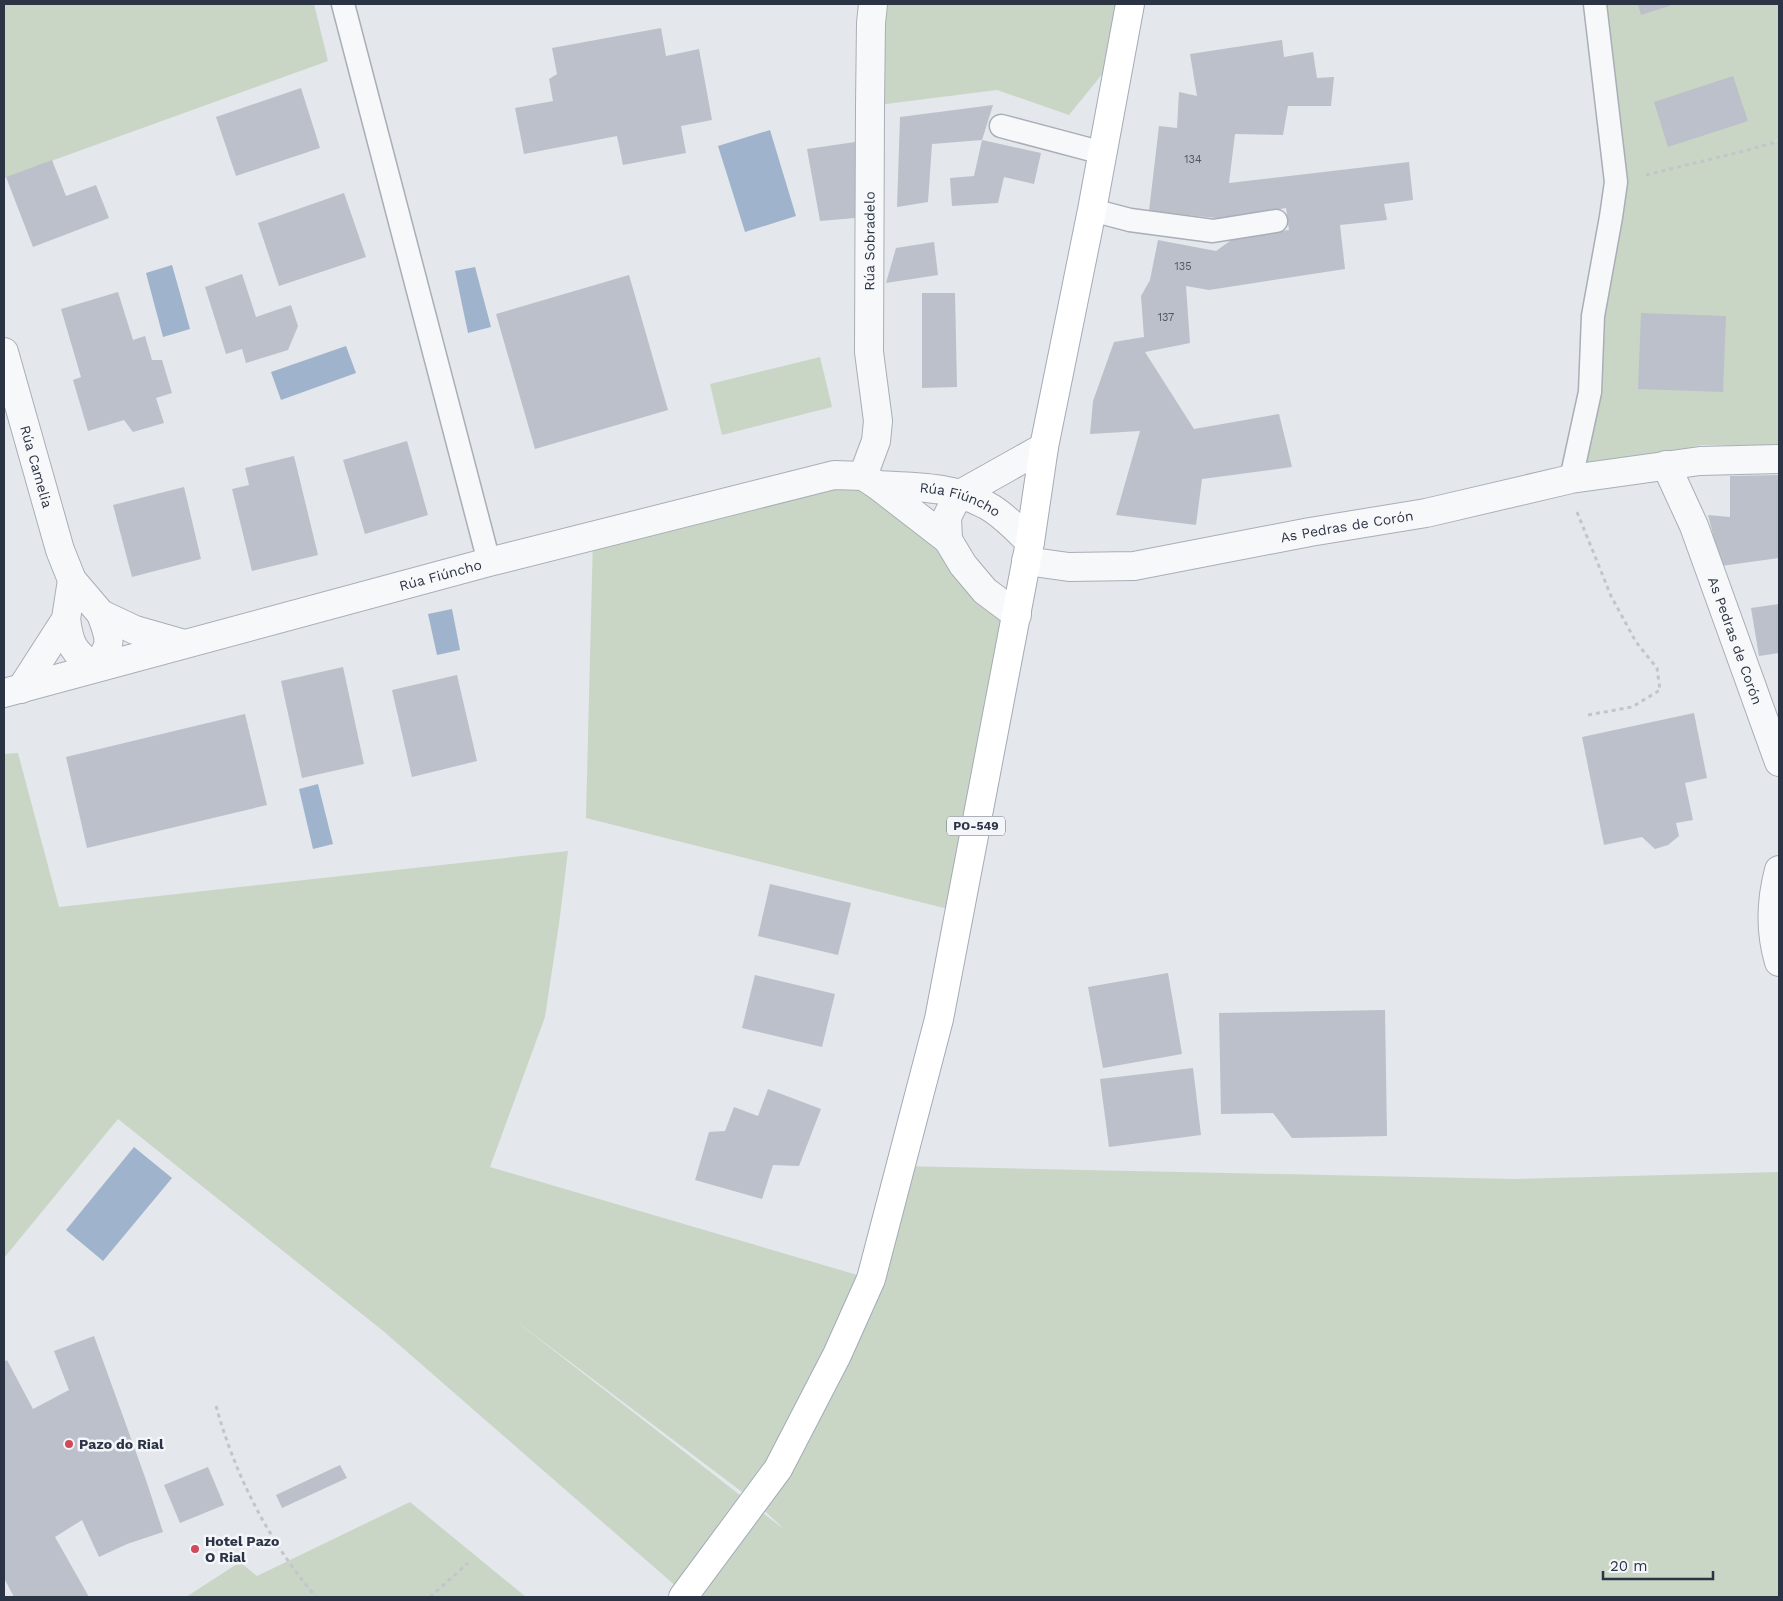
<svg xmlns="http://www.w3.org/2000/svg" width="1783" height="1601" font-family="'Work Sans',sans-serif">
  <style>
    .green { fill: #c9d6c5; fill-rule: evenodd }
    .water { fill: #9fb4cc }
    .building { fill: #bbc0ca }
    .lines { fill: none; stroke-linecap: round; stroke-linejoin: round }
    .service-casing { stroke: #a9aeb7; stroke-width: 25 }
    .minor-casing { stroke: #a9aeb7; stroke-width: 30 }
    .primary-casing { stroke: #a3abb8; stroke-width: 30 }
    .path { stroke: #c2c5cb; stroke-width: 3; stroke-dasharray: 4 4; stroke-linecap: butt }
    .service { stroke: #f7f8fa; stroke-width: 22 }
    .minor { stroke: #f7f8fa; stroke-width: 28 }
    .primary { stroke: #fff; stroke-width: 28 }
    .poi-dot { fill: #d1495b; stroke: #f4f6f9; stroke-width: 2 }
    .labels { text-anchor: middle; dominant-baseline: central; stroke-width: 5; stroke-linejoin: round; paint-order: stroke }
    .number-label { font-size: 11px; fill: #4f5766 }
    .shield { fill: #f4f6f9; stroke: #676e7b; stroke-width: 1 }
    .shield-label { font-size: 12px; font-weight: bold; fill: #2b3445 }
    .street-label { font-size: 14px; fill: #2b3445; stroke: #f4f6f9 }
    .poi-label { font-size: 14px; font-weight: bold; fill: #2b3445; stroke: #f4f6f9; text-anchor: start }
  </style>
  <rect width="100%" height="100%" fill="#e4e7ec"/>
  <g class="green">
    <polygon points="4,4 314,4 328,61 4,178"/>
    <polygon points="875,4 1130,4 1121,51 1069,115 997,90 870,106"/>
    <polygon points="1595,4 1779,4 1779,139 1771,143 1779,140 1779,446 1701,445 1571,479 1616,182"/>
    <polygon points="820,357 832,407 722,435 710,384"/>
    <polygon points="863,476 947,517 948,540 1017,615 960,912 586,818 593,537"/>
    <path d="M18,753l41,154 509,-56 -9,73 -14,93 -55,150 381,112 29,-113 613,13 266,-7v425h-1096l2,-3 -303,-264 -264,-211 -114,139v-504zM508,1315l246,186 31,29z"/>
    <polygon points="410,1502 526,1597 186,1597 240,1562 257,1576"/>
  </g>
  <g class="water">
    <polygon points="770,130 796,216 745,232 718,146"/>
    <polygon points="172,265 190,329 163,337 146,273"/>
    <polygon points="475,267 491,327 468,333 455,271"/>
    <polygon points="346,346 356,373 281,400 271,372"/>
    <polygon points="452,609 460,650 437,655 428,614"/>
    <polygon points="318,784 333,844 313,849 299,789"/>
    <polygon points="134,1147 172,1178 103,1261 66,1230"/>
  </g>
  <g class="building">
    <polygon points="1638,4 1675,4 1641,15"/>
    <polygon points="661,28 666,56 699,49 712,120 681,126 686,153 623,165 617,136 524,154 515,108 553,101 549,79 557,74 552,48"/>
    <polygon points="1282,40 1284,57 1313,52 1317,78 1334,77 1331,106 1288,106 1283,135 1235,134 1229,183 1409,162 1413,200 1384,204 1387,220 1340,225 1345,269 1209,290 1186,286 1190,343 1145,352 1194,429 1279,414 1292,467 1202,479 1196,525 1116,515 1140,431 1090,434 1093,401 1114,342 1144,337 1141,296 1150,280 1158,240 1216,251 1237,236 1289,230 1286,208 1225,219 1149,211 1159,126 1177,128 1179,92 1197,96 1190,54"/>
    <polygon points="1733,76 1748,121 1668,147 1654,102"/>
    <polygon points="301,88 320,148 236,176 216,117"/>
    <polygon points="993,105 982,140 932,144 928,202 897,207 900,117"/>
    <polygon points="982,140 1041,153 1034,184 1004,177 998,203 952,206 950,178 974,176"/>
    <polygon points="855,142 855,218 820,221 807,149"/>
    <polygon points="52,160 66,196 96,185 109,218 33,247 6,177"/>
    <polygon points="344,193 366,257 279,286 258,223"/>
    <polygon points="934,242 938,275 886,283 896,248"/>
    <polygon points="242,274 256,317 291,305 298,326 288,350 246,363 242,349 226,354 205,287"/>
    <polygon points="629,275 668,410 535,449 496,314"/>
    <polygon points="118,292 133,340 145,336 152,360 162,360 172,393 156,398 164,423 133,432 124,420 88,431 73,380 81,377 61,309"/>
    <polygon points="922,293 955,293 957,387 922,388"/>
    <polygon points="1641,313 1726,316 1723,392 1638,389"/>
    <polygon points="407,441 428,515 365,534 343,460"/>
    <polygon points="294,456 318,555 252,571 232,489 249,485 245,468"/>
    <polygon points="1779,475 1779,558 1721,566 1708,515 1730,517 1730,476"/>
    <polygon points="184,487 201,559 132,577 113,505"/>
    <polygon points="1779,604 1779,653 1759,656 1751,608"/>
    <polygon points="343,667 364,764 302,778 281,681"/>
    <polygon points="457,675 477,761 412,777 392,690"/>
    <polygon points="1694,713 1707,778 1685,783 1693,820 1676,823 1679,836 1668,845 1655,849 1642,837 1604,845 1582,737"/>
    <polygon points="245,714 267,805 87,848 66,757"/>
    <polygon points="770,884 851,903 838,955 758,936"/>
    <polygon points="1168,973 1182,1054 1103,1068 1088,987"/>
    <polygon points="755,975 835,994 822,1047 742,1028"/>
    <polygon points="1385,1010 1387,1136 1292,1138 1273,1113 1221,1114 1219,1013"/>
    <polygon points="1193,1068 1201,1135 1109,1147 1100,1079"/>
    <polygon points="768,1089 821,1109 799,1166 773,1165 762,1199 695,1180 709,1132 725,1131 734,1107 758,1116"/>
    <polygon points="94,1336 146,1480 163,1532 127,1544 99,1557 82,1520 55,1537 89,1597 14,1597 4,1578 4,1362 7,1360 33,1409 69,1390 54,1351"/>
    <polygon points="340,1465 347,1478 282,1508 276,1495"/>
    <polygon points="208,1467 224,1505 180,1523 164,1485"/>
  </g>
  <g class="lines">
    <g class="service-casing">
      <g id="service">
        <polyline points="343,4 489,562"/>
        <polyline points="1001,126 1103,153"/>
        <polyline points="1092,210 1130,220 1213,231 1276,221"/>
        <polyline points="1571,479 1590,392 1593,316 1611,217 1616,182 1595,4"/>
      </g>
    </g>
    <g class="minor-casing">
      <g id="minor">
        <path id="s1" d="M4,352l56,198 12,30 29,34 34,16 49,14"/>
        <path id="s2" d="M1666,465l28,61 85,236"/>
        <path id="s3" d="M863,476l13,-35 2,-20 -9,-69 1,-246 1,-83 2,-19"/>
        <path id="s4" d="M877,485c38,2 75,1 109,20 17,9 30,24 44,37"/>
        <path id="s5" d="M1026,561l43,6 65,-1 176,-34 116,-19 145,-34 129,-18 79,-2"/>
        <polyline points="1017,615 985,591 963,565 948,540 947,517 953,505 962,493 1044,447"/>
        <path d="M66,619c4,28 7,31 28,49 19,-23 17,-27 7,-54"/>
        <polyline points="21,689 66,619 72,580"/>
        <path id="s6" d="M4,693l485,-131 345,-87 29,1 14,9 71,55"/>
        <path d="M1779,870c-8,30 -9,62 0,92"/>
      </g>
    </g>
    <g class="primary-casing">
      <polyline id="primary" points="683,1597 778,1469 837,1355 871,1279 939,1019 1030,542 1044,447 1092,210 1130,4"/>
    </g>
    <g class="path">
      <polyline points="1646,175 1748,150 1779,141"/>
      <polyline points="1577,512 1611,596 1636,642 1657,668 1660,690 1632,707 1588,715"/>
      <path d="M216,1406c19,69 53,136 100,191"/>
      <polyline points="430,1597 468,1563"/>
    </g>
    <use href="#service" class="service"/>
    <use href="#minor" class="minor"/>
    <use href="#primary" class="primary"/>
  </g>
  <g class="poi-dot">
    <circle cx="69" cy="1444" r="5"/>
    <circle cx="195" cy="1549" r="5"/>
  </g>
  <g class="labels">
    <g class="number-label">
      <text x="1193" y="159">134</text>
      <text x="1183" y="266">135</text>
      <text x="1166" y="317">137</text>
    </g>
    <rect class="shield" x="947" y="816.5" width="58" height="19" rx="4"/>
    <g class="shield-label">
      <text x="976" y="826">PO-549</text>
    </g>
    <g class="street-label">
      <text stroke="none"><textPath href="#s3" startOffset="238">Rúa Sobradelo</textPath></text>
      <text stroke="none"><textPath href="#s1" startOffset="119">Rúa Camelia</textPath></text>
      <text stroke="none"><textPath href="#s4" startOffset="85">Rúa Fiúncho</textPath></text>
      <text stroke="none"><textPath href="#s5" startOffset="325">As Pedras de Corón</textPath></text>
      <text stroke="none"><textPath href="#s6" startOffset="452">Rúa Fiúncho</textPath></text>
      <text stroke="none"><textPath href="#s2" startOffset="189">As Pedras de Corón</textPath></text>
    </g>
    <g class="poi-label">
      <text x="79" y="1444">Pazo do Rial</text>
      <text x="205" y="1541">Hotel Pazo<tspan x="205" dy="16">O Rial</tspan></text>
    </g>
  </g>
  <rect width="1783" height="1601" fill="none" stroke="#2b3445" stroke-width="10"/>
  <path d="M1603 1571v8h110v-8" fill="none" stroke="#2b3445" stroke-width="2.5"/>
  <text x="1610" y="1571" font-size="15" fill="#2b3445" stroke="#f4f6f9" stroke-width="4" paint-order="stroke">20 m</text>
</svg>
